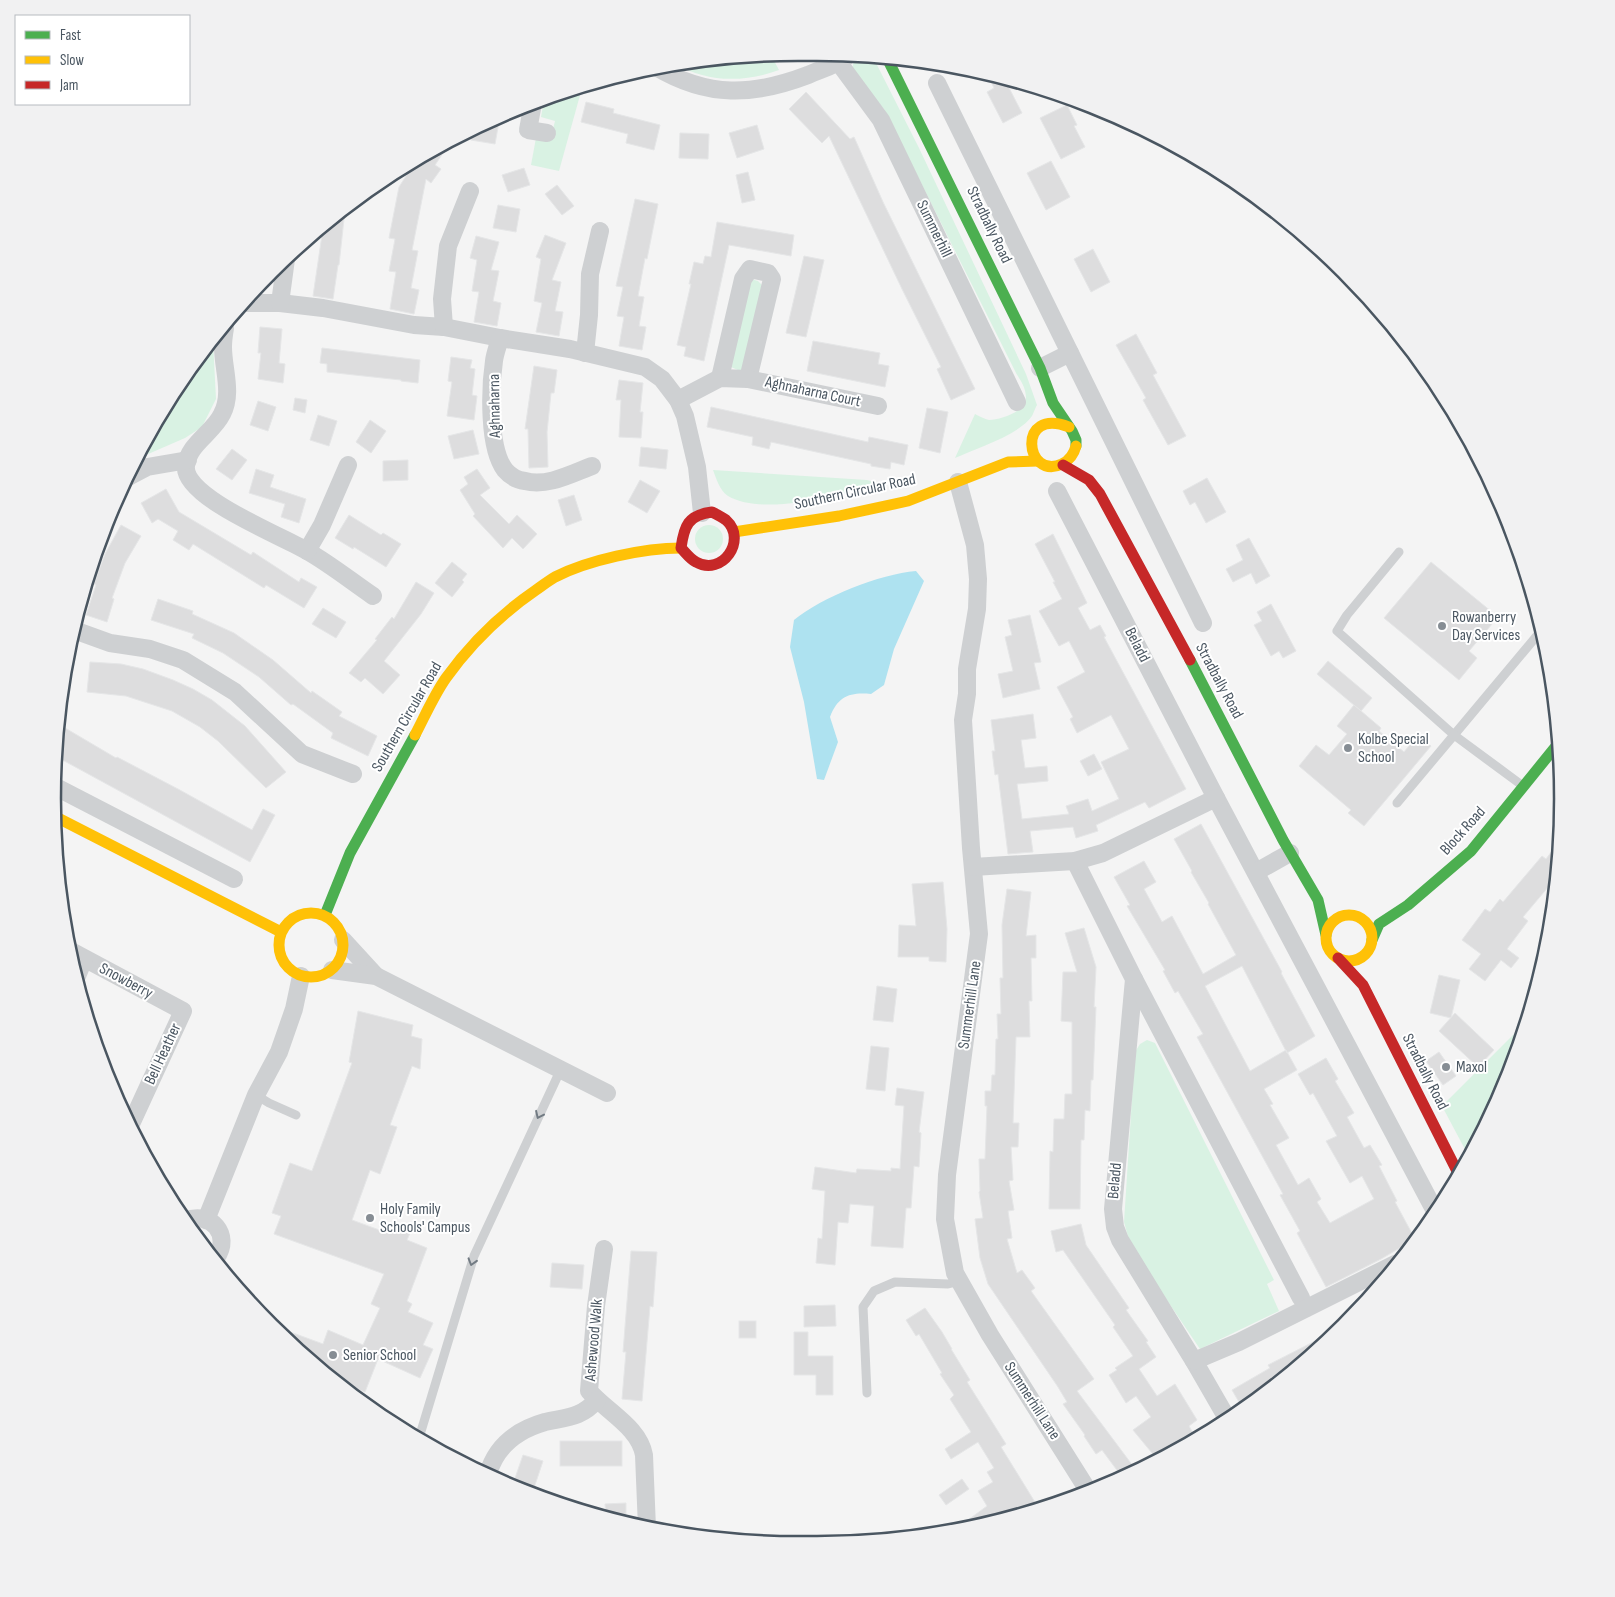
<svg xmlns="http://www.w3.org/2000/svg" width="1615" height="1597" font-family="'Sofia Sans Condensed',sans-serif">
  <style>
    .green { fill: #d9f2e3 }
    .water { fill: #aee2f0 }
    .building { fill: #ddddde; stroke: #e5e6e7 }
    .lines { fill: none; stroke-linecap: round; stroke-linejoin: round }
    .lane { stroke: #ced0d2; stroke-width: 9 }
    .street { stroke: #ced0d2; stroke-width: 18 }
    .fast { stroke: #4caf50; stroke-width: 11 }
    .slow { stroke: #ffc107; stroke-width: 11 }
    .jam { stroke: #c62828; stroke-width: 11 }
    .oneway { stroke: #727b83 }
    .poi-dot { fill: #868d94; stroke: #fff; stroke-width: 2 }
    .labels { text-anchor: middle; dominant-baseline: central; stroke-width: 4; stroke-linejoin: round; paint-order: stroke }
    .street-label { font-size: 16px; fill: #4a5661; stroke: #fff }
    .poi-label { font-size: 16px; fill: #4a5661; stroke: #fff; text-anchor: start }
    .rim { fill: none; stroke: #4a5661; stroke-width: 2.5 }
  </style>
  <rect width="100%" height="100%" fill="#f4f4f4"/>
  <g class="green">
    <path d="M771,55l8,15c-24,9 -52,12 -77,5 -9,-2 -18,-7 -26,-10z"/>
    <path d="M859,58l15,1 45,89 107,226 11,31c-2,3 -3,7 -5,11 -13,19 -55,32 -77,42l20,-44c4,2 10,5 14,6 12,0 37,-9 37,-22 0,-10 -5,-17 -10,-25l-132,-264 -29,-33c-3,-7 -4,-14 4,-18z"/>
    <polygon points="582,88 559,171 531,165 536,138 550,141 555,121 541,117 544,100"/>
    <polygon points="751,279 758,281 762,285 745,368 740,371 731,367"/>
    <polygon points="213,341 216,399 202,427 185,438 139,458 178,384"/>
    <path d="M713,470l154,10 15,4c-39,10 -118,33 -154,12 -8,-5 -12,-18 -15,-26z"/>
    <circle cx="709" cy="539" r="14"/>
    <polygon points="1524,1024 1506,1084 1468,1155 1442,1106"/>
    <polygon points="1147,1040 1155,1043 1274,1280 1267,1284 1279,1311 1200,1349 1131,1247 1124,1222 1135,1052 1140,1044"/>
  </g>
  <path class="water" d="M916,571l8,10 -30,68 -10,36 -13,9c-21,-2 -33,2 -41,23l8,25 -14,38 -7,-1 -13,-77 -14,-55 4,-27c28,-23 86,-46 122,-49z"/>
  <g class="building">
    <polygon points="988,75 1005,80 1022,113 1003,123 987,92 994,88"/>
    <polygon points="806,92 850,139 854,137 883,202 975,389 951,400 937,369 941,367 902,289 829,136 822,143 789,109"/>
    <polygon points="586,102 614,109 613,113 660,125 654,150 626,143 628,134 581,122"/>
    <polygon points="1067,105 1077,125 1074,126 1085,147 1061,159 1040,118"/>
    <polygon points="500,116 495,144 471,140 473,131"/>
    <polygon points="757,125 764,149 737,158 729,133"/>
    <polygon points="680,133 709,134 708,159 679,158"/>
    <polygon points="449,144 435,165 441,169 431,183 426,179 412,250 418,251 411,288 419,290 414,314 390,309 396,272 389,271 395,239 389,238 399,187 415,162"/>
    <polygon points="1051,161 1070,197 1046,210 1027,173"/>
    <polygon points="524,168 530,185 508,192 502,175"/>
    <polygon points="748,172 755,200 742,203 736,175"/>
    <polygon points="557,185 574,206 562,215 545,194"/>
    <polygon points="635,199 658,204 647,259 645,258 638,296 644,297 639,326 646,327 642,350 619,346 624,317 617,316 623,287 616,286"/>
    <polygon points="498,205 520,209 516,232 493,228"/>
    <polygon points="345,210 339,265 338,265 333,299 313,296 323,228"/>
    <polygon points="717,222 794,235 791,256 729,245 704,361 684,356 686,347 677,345 691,284 689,284 694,262 703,264 705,256 711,257"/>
    <polygon points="545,235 566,243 552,280 561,282 555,311 563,312 559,336 536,332 542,303 534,301 541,259 536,257"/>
    <polygon points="476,236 499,242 491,270 499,271 493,301 501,303 497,326 474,322 479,292 472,291 477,260 470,258"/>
    <polygon points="1093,249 1110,282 1091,292 1074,259"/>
    <polygon points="804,256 824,260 806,337 786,333"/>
    <polygon points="260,327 282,329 279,363 285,364 283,383 258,379 261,353 258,353"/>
    <polygon points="1136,334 1157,373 1153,375 1186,436 1168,445 1143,400 1146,398 1116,345"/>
    <polygon points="813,341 880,353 878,364 889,366 885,387 807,371"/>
    <polygon points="322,348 420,360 418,383 401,381 401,380 327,372 327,364 320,363"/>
    <polygon points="451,357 472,360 470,368 475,369 472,395 477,396 474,420 447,416 452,382 448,381"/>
    <polygon points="534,366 557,370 554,393 551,393 547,432 548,467 529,468 528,429 525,429"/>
    <polygon points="619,380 643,383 640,412 643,412 641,438 619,437 621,400 616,400"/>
    <polygon points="295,398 307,400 305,413 293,410"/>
    <polygon points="258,401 276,407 268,431 250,425"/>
    <polygon points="711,407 868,442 869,437 908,445 904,465 891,462 890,469 871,466 871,464 771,442 769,449 752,445 753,437 707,427"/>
    <polygon points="927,408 948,412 940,453 919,448"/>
    <polygon points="318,415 337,421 329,446 310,440"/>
    <polygon points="370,420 386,431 371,453 356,442"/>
    <polygon points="473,430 479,454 454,459 448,436"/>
    <polygon points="641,447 668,450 666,469 639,466"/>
    <polygon points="232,449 247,460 232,480 216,469"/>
    <polygon points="408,460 408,480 383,481 383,461"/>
    <polygon points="256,469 274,475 270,487 306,499 299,523 281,517 285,504 249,493"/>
    <polygon points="477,469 490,488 480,495 509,524 517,515 537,534 523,549 512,538 503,548 473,516 475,514 460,490 468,484 464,477"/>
    <polygon points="1207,478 1226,512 1206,523 1195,502 1190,505 1183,491"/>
    <polygon points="640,480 660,491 647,513 628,502"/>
    <polygon points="166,489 179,512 251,555 253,552 299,582 301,578 317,587 304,608 266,585 264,588 193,544 189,550 173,540 178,531 158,519 152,523 141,503"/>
    <polygon points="574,495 582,520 566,526 558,500"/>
    <polygon points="349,515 381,535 383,533 401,544 386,567 354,547 353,549 335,538"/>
    <polygon points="121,525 141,536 125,563 112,598 114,599 107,622 86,615 96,585 94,584 105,554"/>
    <polygon points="1053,534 1087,603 1078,608 1090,630 1100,625 1106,636 1104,637 1186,789 1149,808 1145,802 1096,825 1098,831 1076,838 1073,827 1030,831 1033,852 1008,854 998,774 995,775 992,751 995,751 991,720 1033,714 1036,738 1021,740 1025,768 1047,766 1048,781 1017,784 1022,819 1069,814 1066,806 1088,799 1092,811 1119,799 1101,762 1129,749 1111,715 1077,733 1070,719 1073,717 1057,687 1085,672 1069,641 1059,646 1039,611 1062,599 1053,582 1055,582 1035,544"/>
    <polygon points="1249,538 1270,576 1256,584 1251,573 1233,582 1226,569 1243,560 1236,545"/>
    <polygon points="452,562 467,574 462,580 464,582 452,597 435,583"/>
    <polygon points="1431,562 1498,617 1469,651 1477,658 1459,680 1384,618"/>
    <polygon points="416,582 434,593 421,614 384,661 400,675 383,694 365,678 361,682 349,673 377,640 375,639 392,617 394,619"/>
    <polygon points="158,599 193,611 192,614 234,633 273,660 311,693 312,691 342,712 339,716 377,736 368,756 331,738 333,733 293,704 291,705 259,677 223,653 192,638 194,634 151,620"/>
    <polygon points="1271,604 1296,651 1283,658 1279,651 1271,656 1254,625 1262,621 1257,612"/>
    <polygon points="323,608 346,622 336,638 312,624"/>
    <polygon points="1030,615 1041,662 1034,663 1040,689 1003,698 998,674 1013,671 1005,637 1012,635 1008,620"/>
    <polygon points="1328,661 1372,698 1361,711 1317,674"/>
    <polygon points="90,662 121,664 143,669 173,680 193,689 212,700 245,726 286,772 266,788 218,741 200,727 172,711 126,696 87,692"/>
    <polygon points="1354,705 1381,728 1379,731 1404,752 1418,735 1431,746 1364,826 1348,813 1351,810 1299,766 1316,745 1329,755 1347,734 1337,726"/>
    <polygon points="60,725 116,758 117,757 178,789 252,830 263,809 275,815 250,862 57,757"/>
    <polygon points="1094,754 1102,769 1088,776 1080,761"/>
    <polygon points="1201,824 1282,972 1281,973 1315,1036 1287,1053 1242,966 1205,986 1250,1071 1286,1050 1297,1070 1264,1089 1273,1104 1270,1105 1289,1138 1276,1145 1298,1185 1309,1178 1321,1199 1317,1202 1330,1223 1374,1199 1362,1176 1350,1183 1326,1141 1337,1136 1313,1093 1310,1095 1298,1074 1326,1058 1338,1079 1335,1081 1354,1113 1347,1117 1364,1148 1370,1145 1382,1165 1379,1166 1397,1201 1395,1202 1415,1239 1381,1259 1326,1287 1297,1233 1300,1231 1280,1195 1283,1194 1197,1037 1203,1034 1178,991 1175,993 1163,971 1165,970 1127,906 1130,905 1114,877 1144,861 1156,882 1144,889 1162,922 1172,916 1203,974 1236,955 1208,904 1209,903 1191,872 1192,871 1174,839"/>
    <polygon points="1558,843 1555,879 1523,917 1528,921 1507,949 1519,958 1511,968 1501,960 1485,981 1469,969 1481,954 1462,940 1485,909 1490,912 1500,899 1503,902 1542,856 1546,859"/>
    <polygon points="943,882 947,929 946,962 929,961 929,957 898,957 899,925 916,926 912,884"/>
    <polygon points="1007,889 1031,892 1026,936 1036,935 1036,958 1031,958 1032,1001 1029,1001 1030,1037 1016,1037 1013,1123 1019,1123 1018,1147 1011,1147 1013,1180 1009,1181 1014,1210 1008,1211 1012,1238 1007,1239 1017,1273 1022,1270 1035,1288 1031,1291 1094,1379 1077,1391 1136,1470 1122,1477 1102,1450 1096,1454 1084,1436 1085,1435 1063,1404 1067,1402 1058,1387 988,1284 980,1258 975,1219 983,1218 979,1192 980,1191 979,1159 985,1159 987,1106 985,1106 985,1091 991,1091 992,1075 995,1075 996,1039 998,1039 997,1014 1001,1014 1000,978 1003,978 1002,925"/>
    <polygon points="1084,928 1096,967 1094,1007 1096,1007 1093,1080 1091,1080 1090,1111 1085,1110 1084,1140 1081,1140 1080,1209 1049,1209 1050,1151 1053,1152 1054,1119 1064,1119 1065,1094 1072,1094 1072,1022 1061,1021 1063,972 1077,972 1065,933"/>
    <polygon points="1439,975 1460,980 1451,1018 1430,1013"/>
    <polygon points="877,986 897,989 893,1022 873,1020"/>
    <polygon points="358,1011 413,1025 411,1036 422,1039 420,1069 412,1066 390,1125 397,1127 380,1174 370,1170 352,1220 382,1231 384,1224 410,1233 407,1240 427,1248 407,1301 412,1304 408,1312 433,1323 423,1345 433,1349 420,1378 378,1359 365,1392 340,1383 273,1328 274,1326 323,1344 328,1330 363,1345 380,1308 371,1304 384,1274 274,1234 281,1216 272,1213 290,1163 312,1171 352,1063 349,1062"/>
    <polygon points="1455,1013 1494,1050 1478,1067 1439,1031"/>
    <polygon points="871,1046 889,1048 885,1091 866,1089"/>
    <polygon points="1439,1052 1456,1076 1443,1085 1426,1061"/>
    <polygon points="897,1088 924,1092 919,1132 921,1133 919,1167 914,1166 911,1208 906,1208 903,1248 871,1246 874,1206 850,1204 848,1223 838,1222 835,1265 816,1263 818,1238 822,1239 825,1191 812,1189 815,1167 856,1173 857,1169 891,1171 891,1168 900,1169 904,1106 895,1105"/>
    <polygon points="1081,1224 1086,1245 1129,1308 1126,1310 1148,1341 1146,1342 1156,1357 1139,1369 1157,1396 1175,1384 1197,1420 1189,1426 1194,1435 1157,1459 1133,1430 1151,1417 1136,1396 1126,1403 1109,1375 1117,1370 1115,1368 1133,1356 1113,1327 1115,1325 1063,1250 1056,1252 1051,1231"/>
    <polygon points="631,1251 657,1252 653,1307 650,1306 642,1401 622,1399 626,1352 623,1352"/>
    <polygon points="552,1263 584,1265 582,1289 550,1287"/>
    <polygon points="835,1305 836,1326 804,1327 804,1306"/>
    <polygon points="925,1308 942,1332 952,1349 951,1349 970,1380 967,1382 1006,1444 1001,1447 1038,1507 962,1530 953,1531 987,1506 978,1491 993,1482 987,1472 994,1468 978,1442 951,1459 945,1449 971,1432 950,1399 954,1395 940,1374 942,1373 919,1334 916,1336 906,1320"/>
    <rect x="739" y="1321" width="17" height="17"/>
    <polygon points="794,1332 808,1332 808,1356 833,1356 833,1395 816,1395 816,1375 794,1375"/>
    <polygon points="1321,1338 1324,1343 1277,1381 1276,1380 1255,1392 1258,1397 1243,1409 1232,1390 1270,1368 1268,1365"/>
    <rect x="560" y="1441" width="62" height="25"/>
    <polygon points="523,1455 543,1461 532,1494 512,1487"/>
    <polygon points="962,1479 969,1489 946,1505 939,1495"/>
    <polygon points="626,1503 626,1522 606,1516 605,1504"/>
  </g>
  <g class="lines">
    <g class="lane">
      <polyline points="1399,552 1347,615 1337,631 1454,735 1540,632"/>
      <polyline points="1397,803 1454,735 1523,786"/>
      <polyline points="256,1095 269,1103 296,1115"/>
      <polyline points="216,1258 236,1284"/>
      <polyline points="867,1393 863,1307 874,1291 895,1282 948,1284 960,1281"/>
      <polyline points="419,1438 474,1256 560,1071"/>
    </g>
    <g class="street">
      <polyline points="839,63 881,120 1017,402"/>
      <path d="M656,67c52,31 97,29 152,8 13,-6 27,-9 38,-18"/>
      <polyline points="937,83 1203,623"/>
      <polyline points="533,103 528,130 547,133"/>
      <polyline points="245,303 280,303 323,308 414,325 444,327 500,338 570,349 645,367 662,379 678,400 685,416 697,467 702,513"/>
      <polyline points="280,303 286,259"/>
      <polyline points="444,327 442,299 448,246 470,191"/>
      <path d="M225,328c-1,6 -2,12 -2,19 0,22 10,46 -1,67 -9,19 -34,30 -36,52 -4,31 98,71 121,85 23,13 44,30 66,45"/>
      <path d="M500,338c-2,8 -5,15 -6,23 -4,27 -6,87 11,109 5,6 13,10 20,11 22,6 46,-7 67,-15"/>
      <polyline points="585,353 589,315 590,274 600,231"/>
      <polyline points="1040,368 1070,353"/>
      <polyline points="720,378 743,279 750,269 768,273 772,279 748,379"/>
      <polyline points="678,400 720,378 748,379 878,406"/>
      <polyline points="128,477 147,467 188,460"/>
      <polyline points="958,482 975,545 978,579 977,609 967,669 967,694 963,720 971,848 979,934 947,1175 945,1219 955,1273 990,1335 1089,1492"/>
      <polyline points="1057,491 1216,798 1436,1213"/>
      <polyline points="307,551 322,525 348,465"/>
      <polyline points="74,630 110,643 150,649 183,660 235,692 302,754 353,774"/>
      <polyline points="54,786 234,879"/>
      <polyline points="1075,861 1134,979 1113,1209 1115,1227 1120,1240 1194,1361 1228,1420"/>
      <polyline points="973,867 1075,861 1103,853 1216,798"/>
      <polyline points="1256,872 1290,853"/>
      <polyline points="343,940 376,976"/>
      <polyline points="69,950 183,1011 131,1124"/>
      <polyline points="332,970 376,976 607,1093"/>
      <polyline points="77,976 84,959"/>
      <polyline points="1134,979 1301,1298"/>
      <polyline points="206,1220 256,1095 279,1052 294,1009 301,976"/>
      <path d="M185,1221c26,-11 47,14 31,37"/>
      <path d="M604,1249l-8,57 -7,85c18,21 50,36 55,64l3,73"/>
      <polyline points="1194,1361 1239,1342 1395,1264"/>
      <path d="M488,1474c8,-28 29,-44 57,-52 22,-5 36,-4 52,-22"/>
    </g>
    <g class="fast">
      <polyline points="888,60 1040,368 1053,403 1072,431 1076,440 1076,446"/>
      <polyline points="1190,660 1283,840 1318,900 1326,935"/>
      <polyline points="325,915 350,853 415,735"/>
      <polyline points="1372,940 1379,924 1408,905 1471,851 1557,745"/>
    </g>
    <g class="slow">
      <path d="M1069,427c-53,-21 -44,54 -7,37 8,-4 12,-10 14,-18"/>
      <polyline points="734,532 839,516 908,501 1008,462 1038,461"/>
      <path d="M415,735c10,-19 19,-40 31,-57 25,-35 55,-64 90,-88 6,-4 12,-9 19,-13 33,-17 89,-29 126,-29"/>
      <polyline points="54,816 281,932"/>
      <circle cx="311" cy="945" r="32"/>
      <circle cx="1349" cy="938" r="23"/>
    </g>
    <g class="jam">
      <polyline points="1063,465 1089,480 1100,494 1190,660"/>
      <path d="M712,512c4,2 10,5 14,8 22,20 -4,57 -30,42 -6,-3 -11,-10 -15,-14 3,-22 7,-33 31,-36z"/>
      <polyline points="1338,958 1363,985 1458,1173"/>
    </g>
  </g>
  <defs><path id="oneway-chevron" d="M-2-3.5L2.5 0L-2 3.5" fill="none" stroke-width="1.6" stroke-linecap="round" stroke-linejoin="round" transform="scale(1.25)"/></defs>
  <g class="oneway">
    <use href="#oneway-chevron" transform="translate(539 1115) rotate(115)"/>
    <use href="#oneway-chevron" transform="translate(472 1262) rotate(107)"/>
  </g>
  <g class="poi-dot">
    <circle cx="1442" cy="626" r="5"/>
    <circle cx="1348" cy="748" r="5"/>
    <circle cx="1446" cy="1067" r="5"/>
    <circle cx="370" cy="1218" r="5"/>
    <circle cx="333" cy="1355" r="5"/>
  </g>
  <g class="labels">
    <g class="street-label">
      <text transform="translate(989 225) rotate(64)">Stradbally Road</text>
      <text transform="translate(934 229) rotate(64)">Summerhill</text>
      <text transform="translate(813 392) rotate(12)">Aghnaharna Court</text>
      <text transform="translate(495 406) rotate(-91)">Aghnaharna</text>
      <text transform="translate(855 492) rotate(-12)">Southern Circular Road</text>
      <text transform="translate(1137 645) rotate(63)">Beladd</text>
      <text transform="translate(1219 681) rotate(62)">Stradbally Road</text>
      <text transform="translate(407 717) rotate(-60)">Southern Circular Road</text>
      <text transform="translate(1463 831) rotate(-48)">Block Road</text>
      <text transform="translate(126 981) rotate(28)">Snowberry</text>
      <text transform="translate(970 1005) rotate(-82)">Summerhill Lane</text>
      <text transform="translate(163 1054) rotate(-65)">Bell Heather</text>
      <text transform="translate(1425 1072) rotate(63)">Stradbally Road</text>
      <text transform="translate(1115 1181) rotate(-85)">Beladd</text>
      <text transform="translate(594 1340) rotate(-85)">Ashewood Walk</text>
      <text transform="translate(1032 1401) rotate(57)">Summerhill Lane</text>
    </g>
    <g class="poi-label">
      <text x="1452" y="617">Rowanberry<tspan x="1452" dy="18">Day Services</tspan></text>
      <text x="1358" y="739">Kolbe Special<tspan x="1358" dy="18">School</tspan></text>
      <text x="1456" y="1067">Maxol</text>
      <text x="380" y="1209">Holy Family<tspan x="380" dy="18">Schools' Campus</tspan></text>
      <text x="343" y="1355">Senior School</text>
    </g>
  </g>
  <path d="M0 0H1615V1597H0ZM798 61H817A737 737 0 0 1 1554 798V799A737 737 0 0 1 817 1536H798A737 737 0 0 1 61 799V798A737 737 0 0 1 798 61Z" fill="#f1f1f2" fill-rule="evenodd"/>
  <path class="rim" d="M798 61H817A737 737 0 0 1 1554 798V799A737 737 0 0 1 817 1536H798A737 737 0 0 1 61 799V798A737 737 0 0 1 798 61Z"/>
  <rect x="15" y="15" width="175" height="90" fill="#ffffff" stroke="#b7bbc0"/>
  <rect x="25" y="31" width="25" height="8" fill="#4caf50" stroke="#b7bbc0"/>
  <text x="60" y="40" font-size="15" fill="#4a5661">Fast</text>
  <rect x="25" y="56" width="25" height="8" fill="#ffc107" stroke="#b7bbc0"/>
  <text x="60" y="65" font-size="15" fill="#4a5661">Slow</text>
  <rect x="25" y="81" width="25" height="8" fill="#c62828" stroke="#b7bbc0"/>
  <text x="60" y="90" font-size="15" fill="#4a5661">Jam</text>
</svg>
